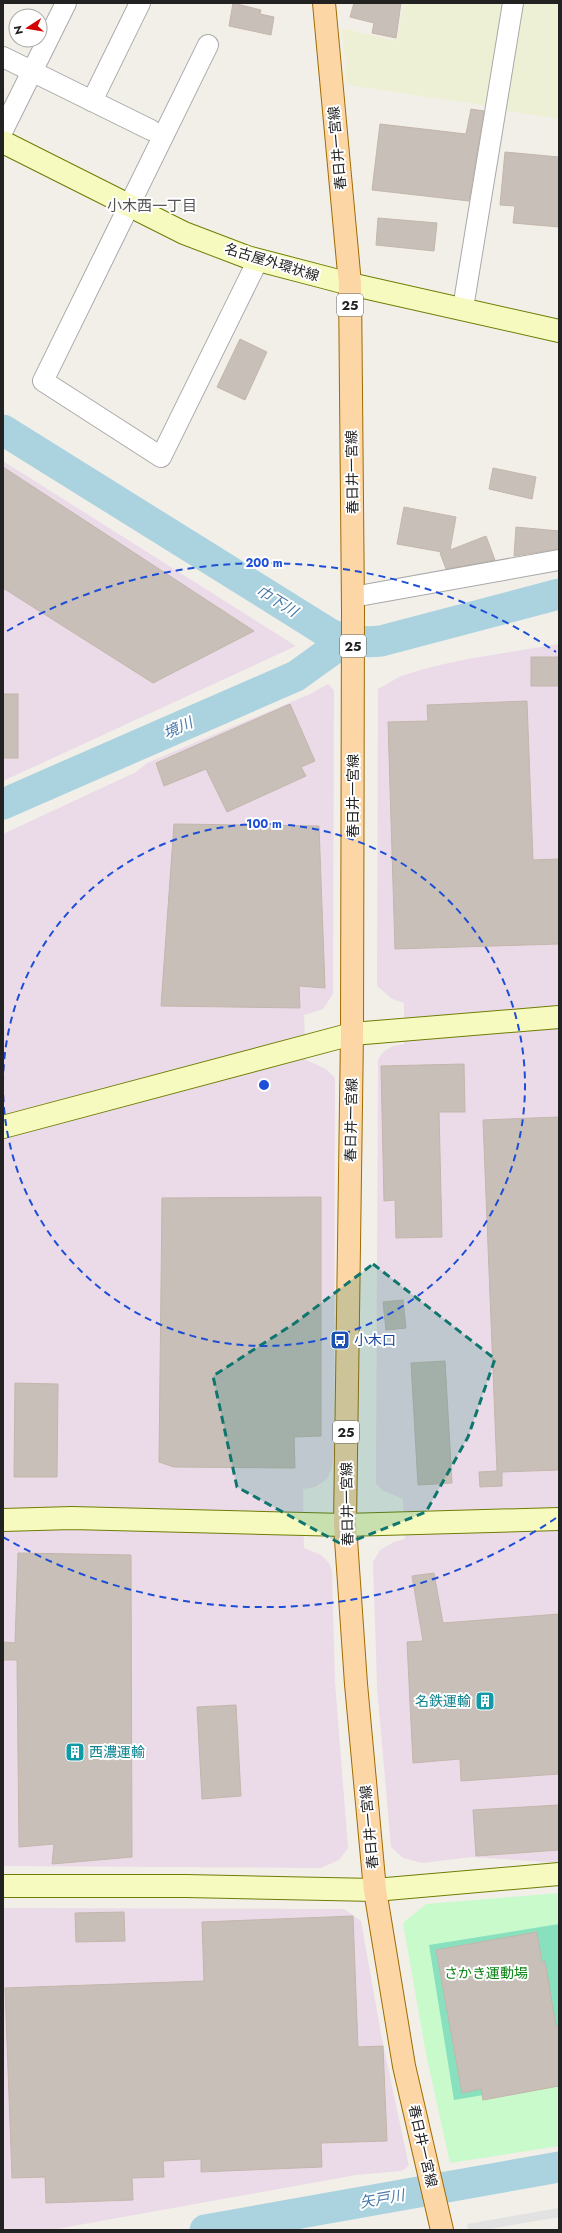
<svg xmlns="http://www.w3.org/2000/svg" width="562" height="2233" font-family="Jost,'Noto Sans JP',sans-serif">
  <style>
    .industrial { fill: #ebdbe8 }
    .farmland { fill: #eef0d5 }
    .park { fill: #c8facc }
    .pitch { fill: #88e0be }
    .parking { fill: #e2e2e2 }
    .lines { fill: none; stroke-linecap: round; stroke-linejoin: round }
    .river { stroke: #aad3df; stroke-width: 31 }
    .building { fill: #c7bfb8; stroke: #c4b6ab }
    .street-casing { stroke: #a9a9a9; stroke-width: 22 }
    .secondary-casing { stroke: #707d05; stroke-width: 24 }
    .primary-casing { stroke: #a06b00; stroke-width: 24 }
    .street { stroke: #fff; stroke-width: 20 }
    .secondary { stroke: #f7fabf; stroke-width: 22 }
    .primary { stroke: #fcd6a4; stroke-width: 22 }
    .marked { fill: #0f766e; fill-opacity: 0.2; stroke: #0f766e; stroke-width: 3; stroke-dasharray: 8 5; stroke-linejoin: round }
    .ring { fill: none; stroke: #1d4ed8; stroke-width: 2; stroke-dasharray: 7 5 }
    .labels { text-anchor: middle; dominant-baseline: central; stroke-width: 4; stroke-linejoin: round; paint-order: stroke }
    .shield { fill: #fff; stroke: #646464; stroke-width: 1 }
    .shield-label { font-size: 13px; font-weight: bold; fill: #222 }
    .street-label { font-size: 14px; fill: #222; stroke: #fff }
    .transit-label { font-size: 14px; fill: #164399; stroke: #fff; text-anchor: start }
    .culture-label { font-size: 14px; fill: #0d838f; stroke: #fff; text-anchor: end }
    .park-label { font-size: 14px; fill: #0c8416; stroke: #fff }
    .neighbourhood-label { font-size: 15px; fill: #555; stroke: #fff }
    .water-label { font-size: 15px; font-style: italic; fill: #4a7aab; stroke: #fff }
    .centre { fill: #1d4ed8; stroke: #fff; stroke-width: 2 }
    .ring-label { font-size: 12px; text-anchor: middle; font-weight: bold; fill: #1d4ed8; stroke: #fff; stroke-width: 4; stroke-linejoin: round; paint-order: stroke }
  </style>
  <rect width="100%" height="100%" fill="#f2efe9"/>
  <g class="industrial">
    <polygon points="3,461 296,646 3,781"/>
    <polygon points="559,644 559,1863 472,1857 422,1863 403,1858 391,1847 377,1687 373,1562 380,1550 394,1542 405,1539 403,1499 382,1490 376,1483 378,1060 383,1052 393,1046 404,1044 404,1003 392,999 377,986 378,689 401,676 431,667 467,659"/>
    <polygon points="328,684 334,690 333,994 323,1009 304,1015 306,1060 326,1069 335,1078 334,1452 332,1467 327,1479 315,1487 303,1489 304,1548 321,1555 329,1563 332,1572 335,1682 348,1848 339,1860 321,1868 3,1866 3,834 136,772 147,763 310,694"/>
    <polygon points="3,1908 344,1909 361,1921 382,2039 409,2166 401,2171 356,2175 51,2230 3,2230"/>
  </g>
  <g class="farmland">
    <polygon points="404,3 505,3 488,106 347,85 342,28 396,41"/>
    <polygon points="522,3 559,3 559,119 504,110"/>
  </g>
  <polygon class="park" points="559,1893 559,2146 450,2163 426,2054 403,1923 426,1904"/>
  <polygon class="pitch" points="559,1924 559,2082 454,2100 429,1945"/>
  <polygon class="parking" points="559,2208 559,2217 484,2230 468,2230 467,2224"/>
  <g class="lines">
    <g class="river">
      <path d="M3,430l327,204c17,7 32,9 51,7l178,-47"/>
      <polyline points="3,804 296,676 346,640"/>
      <polyline points="205,2230 559,2167"/>
    </g>
  </g>
  <g class="building">
    <polygon points="233,3 261,10 260,14 274,17 271,35 229,26"/>
    <polygon points="354,3 401,3 396,38 372,33 374,23 350,17"/>
    <polygon points="471,109 484,111 469,201 372,190 380,124 466,134"/>
    <polygon points="505,152 559,157 559,227 513,223 515,206 500,205"/>
    <polygon points="378,218 437,223 434,251 376,245"/>
    <polygon points="240,339 267,352 245,400 217,387"/>
    <polygon points="3,467 254,631 153,683 3,588"/>
    <polygon points="493,468 536,477 532,499 489,489"/>
    <polygon points="404,507 456,517 450,550 486,536 495,560 446,569 440,553 442,552 397,544"/>
    <polygon points="516,527 559,531 559,549 514,556"/>
    <rect x="531" y="657" width="28" height="29"/>
    <rect x="3" y="694" width="15" height="64"/>
    <polygon points="527,701 533,860 559,859 559,944 395,949 388,722 428,721 427,705"/>
    <polygon points="290,704 315,761 301,767 306,776 227,812 206,769 164,786 156,763"/>
    <polygon points="174,824 319,826 325,988 299,986 300,1008 161,1006"/>
    <polygon points="464,1064 465,1112 439,1112 442,1237 396,1238 395,1200 384,1201 381,1066"/>
    <polygon points="559,1117 559,1470 502,1472 502,1486 480,1487 479,1472 497,1471 483,1120"/>
    <polygon points="321,1197 321,1436 294,1437 295,1468 174,1467 159,1462 162,1198"/>
    <polygon points="403,1300 406,1328 386,1330 383,1302"/>
    <polygon points="445,1361 452,1483 418,1485 411,1363"/>
    <polygon points="15,1383 58,1384 57,1477 14,1477"/>
    <polygon points="18,1553 131,1555 132,1857 52,1864 54,1844 19,1847 17,1660 3,1660 3,1642 15,1643"/>
    <polygon points="434,1573 443,1623 559,1614 559,1774 461,1781 460,1759 413,1763 407,1642 423,1641 412,1576"/>
    <polygon points="236,1705 241,1796 202,1799 197,1707"/>
    <polygon points="559,1805 559,1850 476,1856 473,1810"/>
    <polygon points="124,1912 125,1941 76,1942 75,1913"/>
    <polygon points="353,1916 358,2047 383,2046 387,2141 321,2143 322,2167 201,2172 201,2159 163,2161 164,2177 132,2178 133,2200 46,2203 45,2177 12,2178 5,1988 204,1981 202,1922"/>
    <polygon points="537,1932 542,1962 545,1961 556,2026 559,2025 559,2086 483,2100 481,2089 462,2093 436,1950"/>
  </g>
  <g class="lines">
    <g class="street-casing">
      <g id="street">
        <polyline points="208,45 43,381 161,457 258,260"/>
        <polyline points="3,57 151,130"/>
        <polyline points="92,101 140,3"/>
        <polyline points="3,130 66,3"/>
        <polyline points="463,308 513,3"/>
        <polyline points="353,597 559,560"/>
      </g>
    </g>
    <g class="secondary-casing">
      <g id="secondary">
        <polyline points="3,142 184,233 247,257 350,284 559,331"/>
        <polyline points="3,1127 352,1034 559,1017"/>
        <polyline points="3,1520 72,1518 345,1525 559,1519"/>
        <polyline points="3,1886 186,1886 375,1890 559,1874"/>
      </g>
    </g>
    <g class="primary-casing">
      <polyline id="primary" points="324,3 350,284 353,609 352,1034 345,1525 356,1684 375,1890 404,2066 442,2230"/>
    </g>
    <use href="#street" class="street"/>
    <use href="#secondary" class="secondary"/>
    <use href="#primary" class="primary"/>
  </g>
  <path class="marked" d="M373,1264l122,95 -27,78 -42,75 -83,33 -106,-58 -24,-111 82,-53z"/>
  <g class="ring">
    <path d="M3 1083A261 261 0 1 1 3 1087"/>
    <path d="M556 1518A522 522 0 0 1 3 1537M7 631A522 522 0 0 1 556 652"/>
  </g>
  <defs>
    <g id="bus-square" transform="scale(1)"><rect x="-9" y="-9" width="18" height="18" rx="4" fill="#1a4fb4" stroke="#fff"/><path d="M-5-6H5V4H4V6H2V4H-2V6H-4V4H-5ZM-3.5-4V0h7V-4ZM-3.5 1.2v1.5H-2V1.2ZM2 1.2v1.5H3.5V1.2Z" fill="#fff"/></g>
    <g id="building-square" transform="scale(1)"><rect x="-9" y="-9" width="18" height="18" rx="4" fill="#0f9aa8" stroke="#fff"/><path d="M-4-6H4V6H1V3H-1V6H-4ZM-2.5-4.3h1.7v1.8h-1.7ZM.8-4.3h1.7v1.8H.8ZM-2.5-1h1.7V.8h-1.7ZM.8-1h1.7V.8H.8Z" fill="#fff"/></g>
  </defs>
  <g fill-rule="evenodd">
    <use href="#bus-square" x="340" y="1340"/>
    <use href="#building-square" x="485" y="1701"/>
    <use href="#building-square" x="75" y="1752"/>
  </g>
  <g class="labels">
    <g class="shield">
      <rect x="337" y="294" width="26" height="22" rx="3"/>
      <rect x="340" y="635" width="26" height="22" rx="3"/>
      <rect x="333" y="1421" width="26" height="22" rx="3"/>
    </g>
    <g class="shield-label">
      <text x="350" y="305">25</text>
      <text x="353" y="646">25</text>
      <text x="346" y="1432">25</text>
    </g>
    <g class="street-label">
      <text transform="translate(337 148) rotate(-95)">春日井一宮線</text>
      <text transform="translate(272 262) rotate(17)">名古屋外環状線</text>
      <text transform="translate(352 472) rotate(-91)">春日井一宮線</text>
      <text transform="translate(353 796) rotate(-90)">春日井一宮線</text>
      <text transform="translate(351 1120) rotate(-89)">春日井一宮線</text>
      <text transform="translate(347 1504) rotate(-91)">春日井一宮線</text>
      <text transform="translate(369 1827) rotate(-95)">春日井一宮線</text>
      <text transform="translate(423 2146) rotate(77)">春日井一宮線</text>
    </g>
    <g class="transit-label">
      <text x="354" y="1340">小木口</text>
    </g>
    <g class="culture-label">
      <text x="471" y="1701">名鉄運輸</text>
      <text x="89" y="1752" text-anchor="start">西濃運輸</text>
    </g>
    <g class="park-label">
      <text x="486" y="1973">さかき運動場</text>
    </g>
    <g class="neighbourhood-label">
      <text x="152" y="206">小木西一丁目</text>
    </g>
    <g class="water-label">
      <text transform="translate(277 601) rotate(32)">巾下川</text>
      <text transform="translate(178 728) rotate(-24)">境川</text>
      <text transform="translate(382 2199) rotate(-10)">矢戸川</text>
    </g>
  </g>
  <circle cx="264" cy="1085" r="6" class="centre"/>
  <g class="ring-label">
    <text x="264" y="567">200 m</text>
    <text x="264" y="828">100 m</text>
  </g>
  <rect width="562" height="2233" fill="none" stroke="#222222" stroke-width="8"/>
  <g transform="translate(28 28) rotate(258)"><circle r="19" fill="#ffffff" stroke="#a7a7a7"/>
  <path d="M0-3L7 15L0 10L-7 15Z" fill="#d40000"/>
  <text y="-6" font-size="11" font-weight="bold" text-anchor="middle" fill="#222222">N</text>
  </g>
</svg>
